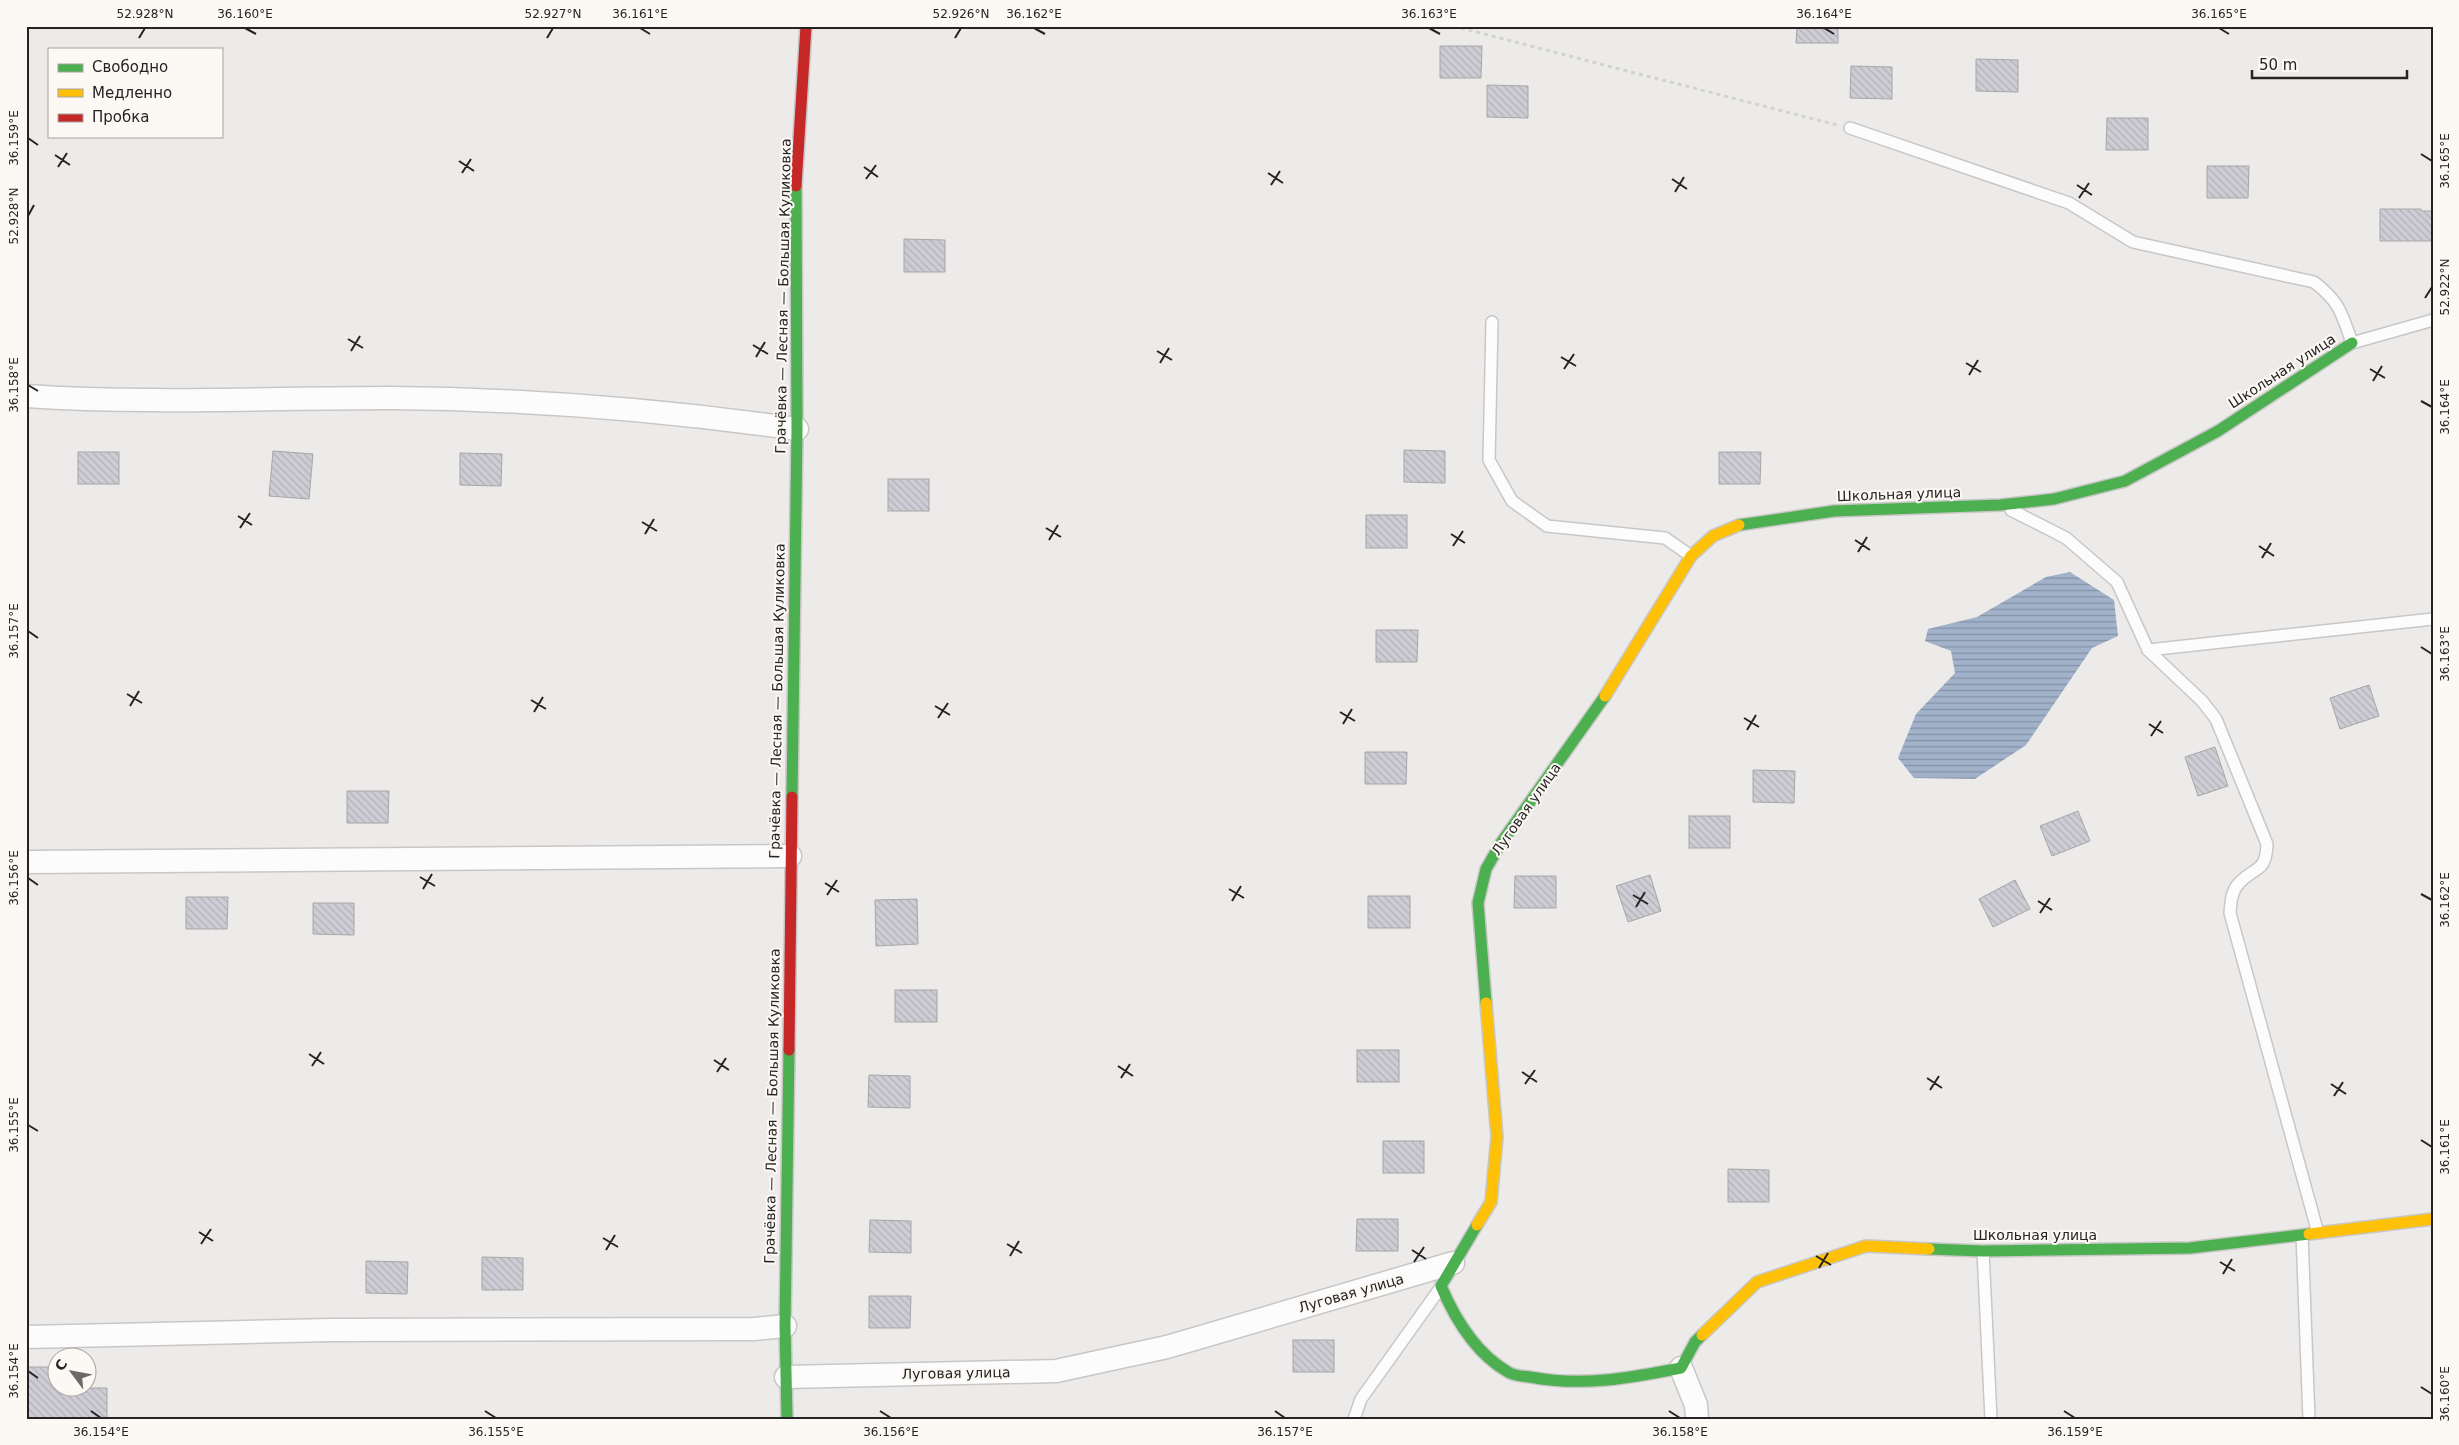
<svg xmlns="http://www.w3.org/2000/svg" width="2459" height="1445" font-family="'DejaVu Sans',sans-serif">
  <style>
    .water { fill: url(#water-rules) }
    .building { fill: url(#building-back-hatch); stroke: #a7a6a5 }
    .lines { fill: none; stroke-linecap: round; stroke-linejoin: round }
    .lane-casing { stroke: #c9c7c6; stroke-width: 14 }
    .street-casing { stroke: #c9c7c6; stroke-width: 25 }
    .fast-casing { stroke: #c9c7c6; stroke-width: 14 }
    .slow-casing { stroke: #c9c7c6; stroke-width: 14 }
    .jam-casing { stroke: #c9c7c6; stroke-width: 14 }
    .path { stroke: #d2d2d1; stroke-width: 3; stroke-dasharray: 4 4; stroke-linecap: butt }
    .lane { stroke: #fcfcfc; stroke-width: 11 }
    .street { stroke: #fcfcfc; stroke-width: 22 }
    .fast { stroke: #4caf50; stroke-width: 11 }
    .slow { stroke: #ffc107; stroke-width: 11 }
    .jam { stroke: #c62828; stroke-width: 11 }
    .ticks { fill: none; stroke: #252422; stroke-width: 2 }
    .labels { text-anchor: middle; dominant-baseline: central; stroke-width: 4; stroke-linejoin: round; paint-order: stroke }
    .street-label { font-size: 14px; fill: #252422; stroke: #fcf8f4 }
    .neatline { fill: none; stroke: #252422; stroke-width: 2 }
    .ticks-label { font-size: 12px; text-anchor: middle; fill: #252422 }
  </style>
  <defs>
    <pattern id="water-rules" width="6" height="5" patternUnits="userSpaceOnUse" patternTransform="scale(1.25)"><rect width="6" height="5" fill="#a1b2ca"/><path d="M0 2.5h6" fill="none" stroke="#8391a4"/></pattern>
    <pattern id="building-back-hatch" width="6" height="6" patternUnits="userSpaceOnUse" patternTransform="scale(1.25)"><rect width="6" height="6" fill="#cecdd5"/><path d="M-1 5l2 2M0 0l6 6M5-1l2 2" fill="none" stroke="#b1b0b7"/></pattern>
  </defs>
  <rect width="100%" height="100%" fill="#edebe9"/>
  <polygon class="water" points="2070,572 2114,600 2118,636 2092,648 2026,745 1975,779 1914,778 1898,758 1916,714 1955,673 1951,651 1925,641 1928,629 1977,617 2046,577"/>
  <g class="building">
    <polygon points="1797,26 1838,26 1838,43 1796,43"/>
    <polygon points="1440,46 1482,46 1481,78 1440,78"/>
    <polygon points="1976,59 2018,60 2018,92 1976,91"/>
    <polygon points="1851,66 1892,67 1892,99 1850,98"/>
    <polygon points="1487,85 1528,86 1528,118 1487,117"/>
    <polygon points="2107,118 2148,118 2148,150 2106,150"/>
    <polygon points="2207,166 2249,166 2248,198 2207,198"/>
    <polygon points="2380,209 2421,209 2421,211 2433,211 2433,241 2380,241"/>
    <polygon points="904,239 945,240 945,272 904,272"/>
    <polygon points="1404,450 1445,451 1445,483 1404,482"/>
    <polygon points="273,451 313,454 309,499 269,496"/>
    <rect x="78" y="452" width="41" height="32"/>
    <polygon points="1719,452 1761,452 1760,484 1719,484"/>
    <polygon points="460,453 502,454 501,486 460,485"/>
    <rect x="888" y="479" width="41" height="32"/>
    <rect x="1366" y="515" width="41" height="33"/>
    <polygon points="1376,630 1418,630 1417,662 1376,662"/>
    <polygon points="2369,685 2379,716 2340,729 2330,698"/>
    <polygon points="2215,747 2228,786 2198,796 2185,757"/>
    <polygon points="1365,752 1407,752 1406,784 1365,784"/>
    <polygon points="1753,770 1795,771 1794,803 1753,802"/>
    <polygon points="347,791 389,791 388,823 347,823"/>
    <polygon points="2078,811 2090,841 2052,856 2040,826"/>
    <rect x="1689" y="816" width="41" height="32"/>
    <polygon points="1650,875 1661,911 1628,922 1616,886"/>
    <polygon points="1515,876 1556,876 1556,908 1514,908"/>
    <polygon points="2015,880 2030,909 1993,927 1979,899"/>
    <rect x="1368" y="896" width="42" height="32"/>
    <polygon points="186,897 228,897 227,929 186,929"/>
    <polygon points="917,899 918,944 876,946 875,900"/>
    <polygon points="313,903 354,903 354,935 313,934"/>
    <rect x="895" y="990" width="42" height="32"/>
    <rect x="1357" y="1050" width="42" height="32"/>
    <polygon points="869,1075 910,1076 910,1108 868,1107"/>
    <rect x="1383" y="1141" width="41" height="32"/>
    <polygon points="1728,1169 1769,1170 1769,1202 1728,1202"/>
    <polygon points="1357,1219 1398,1219 1398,1251 1356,1251"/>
    <polygon points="870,1220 911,1221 911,1253 869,1252"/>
    <polygon points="482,1257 523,1258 523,1290 482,1290"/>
    <polygon points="366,1261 408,1262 407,1294 366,1293"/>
    <polygon points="869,1296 911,1296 910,1328 869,1328"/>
    <rect x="1293" y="1340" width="41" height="32"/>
    <polygon points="26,1367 56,1367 56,1388 107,1388 107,1419 26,1419"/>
  </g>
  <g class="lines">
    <g class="lane-casing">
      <g id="lane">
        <path d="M1850,128l219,75 64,39 181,40c26,20 28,32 38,61l81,-23"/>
        <polyline points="1492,322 1489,460 1512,501 1547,526 1665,538 1691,556"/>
        <path d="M2011,510l55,28 51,44 31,68 54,51 14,18 51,125c-1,29 -12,22 -28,39 -8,9 -8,19 -9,30l88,320"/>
        <polyline points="2148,650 2433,619"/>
        <polyline points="2302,1235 2309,1419"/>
        <polyline points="1983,1251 1991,1419"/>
        <polyline points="1354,1419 1361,1399 1441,1287"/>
      </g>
    </g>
    <g class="street-casing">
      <g id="street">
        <path d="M26,396c122,8 243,2 365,2 135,1 271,12 406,31"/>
        <polyline points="26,862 790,856"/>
        <polyline points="26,1337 330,1330 754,1329 785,1326"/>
        <polyline points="1681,1368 1696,1405 1697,1419"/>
        <polyline points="786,1377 1056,1371 1167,1347 1453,1263"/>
      </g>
    </g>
    <g class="fast-casing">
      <g id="fast">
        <polyline points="1739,525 1834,511 2000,505 2054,499 2125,481 2218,431 2352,343"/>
        <polyline points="792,797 797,429 796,186"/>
        <polyline points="1486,1003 1478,903 1486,869 1501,843 1605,696"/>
        <path d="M1477,1225l-36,61c14,33 34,67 67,86 6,4 14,4 22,5 52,10 100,1 151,-9l14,-26 7,-7"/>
        <polyline points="1929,1249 1983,1251 2190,1248 2309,1234"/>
        <polyline points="787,1419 785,1326 789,1050"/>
      </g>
    </g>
    <g class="slow-casing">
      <g id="slow">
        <polyline points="1605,696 1691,556 1713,536 1739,525"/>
        <polyline points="1477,1225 1491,1202 1497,1137 1486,1003"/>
        <polyline points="2309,1234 2433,1219"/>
        <polyline points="1702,1335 1757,1282 1866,1246 1929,1249"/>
      </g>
    </g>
    <g class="jam-casing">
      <g id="jam">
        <polyline points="796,186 806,26"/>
        <polyline points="789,1050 792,797"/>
      </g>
    </g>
    <polyline class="path" points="1453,26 1837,125"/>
    <use href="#lane" class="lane"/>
    <use href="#street" class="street"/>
    <use href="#fast" class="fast"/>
    <use href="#slow" class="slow"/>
    <use href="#jam" class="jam"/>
  </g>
  <path class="ticks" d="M245,28l11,6M640,28l10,6M1034,28l11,6M1429,28l11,6M1824,28l10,6M2219,28l10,6M139,38l6,-10M547,38l6,-10M955,38l6,-10M28,138l10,7M2421,154l11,7M55,155l15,10M459,161l15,10M58,167l9,-14M864,167l14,10M462,173l9,-14M1268,173l15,10M866,179l10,-14M1672,179l15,10M1271,185l9,-14M2077,185l15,10M1675,192l9,-15M2079,198l10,-15M28,216l6,-11M2425,298l7,-11M348,339l15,9M753,345l15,9M351,351l9,-15M1157,351l15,9M756,357l9,-15M1561,357l15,9M1160,363l9,-15M1966,363l15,9M1564,369l10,-15M2370,369l15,9M1969,375l9,-15M2373,381l9,-15M28,385l10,6M2421,401l11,6M238,516l14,9M642,522l15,9M240,528l10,-15M1046,528l15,9M645,534l9,-15M1451,534l14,9M1049,540l9,-15M1855,540l15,10M1453,546l10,-15M2259,546l15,10M1858,552l9,-15M2262,558l9,-15M28,631l10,7M2421,647l11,7M127,694l15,9M531,700l15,9M130,706l9,-15M935,706l15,9M534,712l9,-15M1340,712l15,9M938,718l10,-15M1744,718l15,9M1343,724l9,-15M2149,724l14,9M1747,730l9,-15M2151,736l10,-15M420,877l15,9M28,878l10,7M825,883l14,9M423,889l9,-15M1229,889l15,9M2421,894l11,6M827,895l10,-15M1633,895l15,9M1232,901l9,-15M2038,901l14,9M1636,907l9,-15M2040,913l10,-15M309,1054l15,10M714,1060l15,10M312,1066l9,-14M1118,1066l15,10M717,1072l9,-14M1522,1072l15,10M1121,1078l9,-14M1927,1078l15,10M1525,1084l10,-14M2331,1084l15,10M1930,1090l9,-14M2334,1096l9,-14M28,1125l10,6M2421,1140l11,7M199,1232l14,9M603,1238l15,9M201,1244l10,-15M1007,1244l15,9M606,1250l9,-15M1412,1250l14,9M1010,1256l9,-15M1816,1256l15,9M1414,1262l10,-15M2220,1262l15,9M1819,1268l9,-15M2223,1274l9,-15M28,1371l10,7M2421,1387l11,7M91,1411l10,7M485,1411l11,7M880,1411l11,7M1275,1411l10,7M1669,1411l11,7M2064,1411l11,7"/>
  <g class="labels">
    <g class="street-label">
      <text transform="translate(783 296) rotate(-89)">Грачёвка — Лесная — Большая Куликовка</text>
      <text transform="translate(2282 371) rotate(-33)">Школьная улица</text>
      <text transform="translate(1899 494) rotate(-2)">Школьная улица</text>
      <text transform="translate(777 701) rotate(-89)">Грачёвка — Лесная — Большая Куликовка</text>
      <text transform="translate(1526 809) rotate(-55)">Луговая улица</text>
      <text transform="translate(772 1106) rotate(-89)">Грачёвка — Лесная — Большая Куликовка</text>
      <text x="2035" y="1235">Школьная улица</text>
      <text transform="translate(1351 1293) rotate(-16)">Луговая улица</text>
      <text transform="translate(956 1373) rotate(-1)">Луговая улица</text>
    </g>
  </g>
  <rect width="2459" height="1445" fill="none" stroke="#fcf8f4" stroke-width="55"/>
  <rect x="48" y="48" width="175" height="90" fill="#fcf8f4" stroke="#a6a3a0"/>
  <rect x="58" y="64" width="25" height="8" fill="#4caf50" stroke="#a6a3a0"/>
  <text x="92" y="72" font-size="15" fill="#252422">Свободно</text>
  <rect x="58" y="89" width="25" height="8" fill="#ffc107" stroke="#a6a3a0"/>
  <text x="92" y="98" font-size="15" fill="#252422">Медленно</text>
  <rect x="58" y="114" width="25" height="8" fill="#c62828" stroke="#a6a3a0"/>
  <text x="92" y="122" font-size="15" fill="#252422">Пробка</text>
  <g transform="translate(72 1372) rotate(302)"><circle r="24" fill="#fcf8f4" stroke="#a6a3a0"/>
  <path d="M0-4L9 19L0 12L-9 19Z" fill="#6b6a68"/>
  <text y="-8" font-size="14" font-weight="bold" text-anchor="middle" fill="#252422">С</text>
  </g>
  <path d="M2252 70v8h155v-8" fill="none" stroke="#252422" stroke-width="2.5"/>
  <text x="2259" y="70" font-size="15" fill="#252422" stroke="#fcf8f4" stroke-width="4" paint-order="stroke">50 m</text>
  <rect x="28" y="28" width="2404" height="1390" class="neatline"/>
  <g class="ticks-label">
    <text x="145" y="18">52.928°N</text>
    <text x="245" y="18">36.160°E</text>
    <text x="553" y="18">52.927°N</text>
    <text x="640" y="18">36.161°E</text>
    <text x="961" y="18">52.926°N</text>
    <text x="1034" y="18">36.162°E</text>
    <text x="1429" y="18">36.163°E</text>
    <text x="1824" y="18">36.164°E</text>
    <text x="2219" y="18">36.165°E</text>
    <text transform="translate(14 138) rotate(-90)" y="4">36.159°E</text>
    <text transform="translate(2445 161) rotate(-90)" y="4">36.165°E</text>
    <text transform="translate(14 216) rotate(-90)" y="4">52.928°N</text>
    <text transform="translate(2445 287) rotate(-90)" y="4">52.922°N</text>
    <text transform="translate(14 385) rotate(-90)" y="4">36.158°E</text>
    <text transform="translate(2445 407) rotate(-90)" y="4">36.164°E</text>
    <text transform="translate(14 631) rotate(-90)" y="4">36.157°E</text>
    <text transform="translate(2445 654) rotate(-90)" y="4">36.163°E</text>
    <text transform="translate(14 878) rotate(-90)" y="4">36.156°E</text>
    <text transform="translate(2445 900) rotate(-90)" y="4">36.162°E</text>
    <text transform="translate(14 1125) rotate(-90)" y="4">36.155°E</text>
    <text transform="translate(2445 1147) rotate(-90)" y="4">36.161°E</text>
    <text transform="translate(14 1371) rotate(-90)" y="4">36.154°E</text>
    <text transform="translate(2445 1394) rotate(-90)" y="4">36.160°E</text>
    <text x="101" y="1436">36.154°E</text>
    <text x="496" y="1436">36.155°E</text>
    <text x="891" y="1436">36.156°E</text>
    <text x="1285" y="1436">36.157°E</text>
    <text x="1680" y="1436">36.158°E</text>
    <text x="2075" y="1436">36.159°E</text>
  </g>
</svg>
